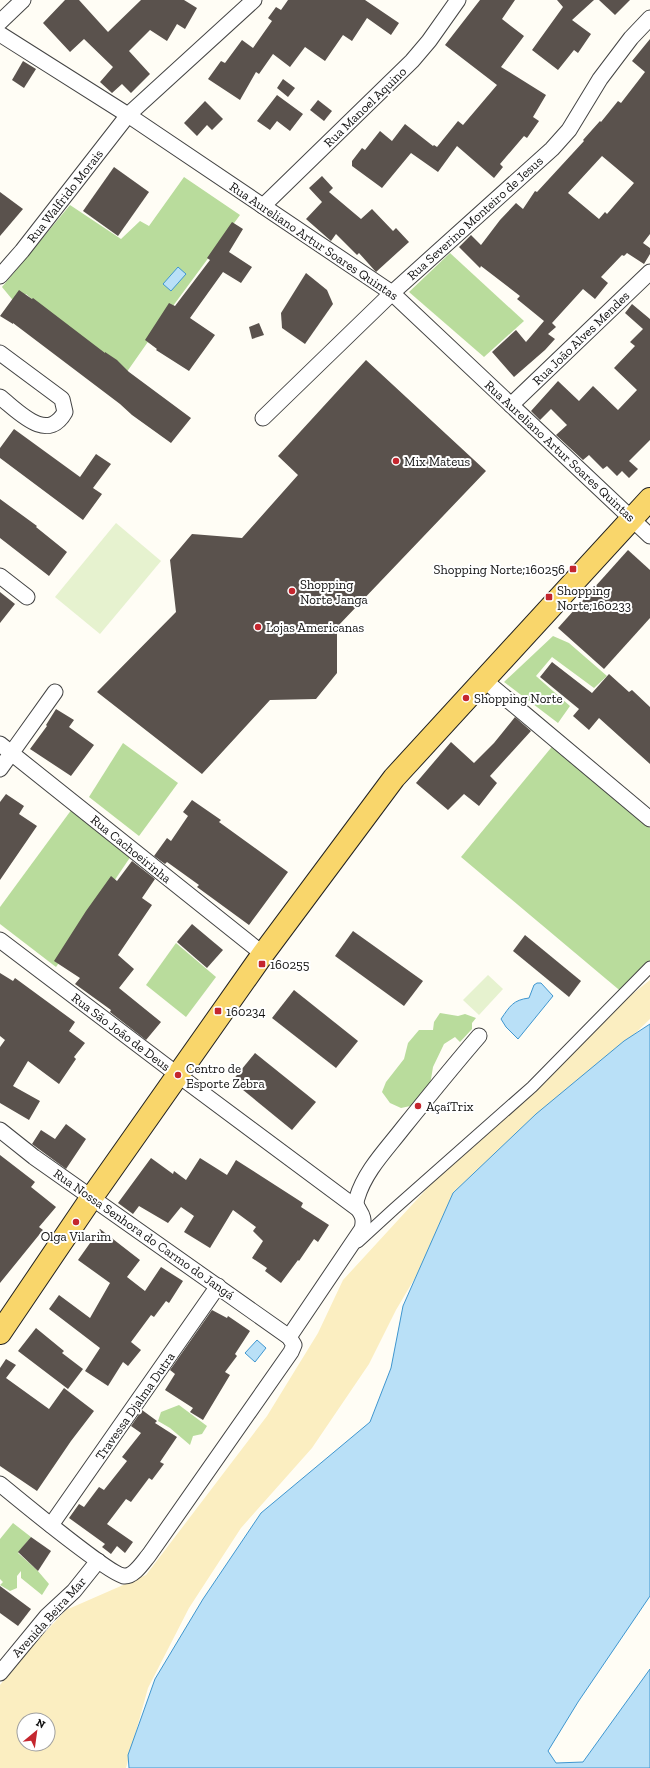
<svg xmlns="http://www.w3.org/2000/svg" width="650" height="1768" font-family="'Zilla Slab',serif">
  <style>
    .forest { fill: #b9dc9c }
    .sand { fill: #fbeec1; fill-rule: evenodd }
    .pitch { fill: #e6f2cf }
    .water { fill: #b9e0f7; stroke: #3f96cf }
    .building { fill: #5a524d; fill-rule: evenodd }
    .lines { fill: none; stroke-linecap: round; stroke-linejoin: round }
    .pedestrian-casing { stroke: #444; stroke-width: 13 }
    .minor-casing { stroke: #444; stroke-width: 17 }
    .primary-casing { stroke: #222; stroke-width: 24 }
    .pedestrian { stroke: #fff; stroke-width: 11 }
    .minor { stroke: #fff; stroke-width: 15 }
    .primary { stroke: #f9d66b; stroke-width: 22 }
    .poi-dot { fill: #c4262e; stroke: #fff; stroke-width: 1.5 }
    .labels { text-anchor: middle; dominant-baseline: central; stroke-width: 4; stroke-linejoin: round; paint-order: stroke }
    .street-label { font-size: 13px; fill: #111; stroke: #fff }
    .poi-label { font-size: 13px; fill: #111; stroke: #fff; text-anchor: start }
  </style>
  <rect width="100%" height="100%" fill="#fffdf5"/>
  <g class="forest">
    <polygon points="184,177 240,215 173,306 124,376 26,294 16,304 2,287 70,205 121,239 140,221 149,226"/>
    <polygon points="450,253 524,321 484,357 409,292"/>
    <polygon points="553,636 569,643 607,676 594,688 552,657 536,676 570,706 558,723 504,682"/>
    <polygon points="123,743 178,783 139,836 89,797"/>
    <polygon points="555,743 650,828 650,969 624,994 461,857"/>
    <polygon points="72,809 131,856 56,967 0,924 0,907"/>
    <polygon points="176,943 216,977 186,1017 146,985"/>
    <polygon points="440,1013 458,1016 465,1014 476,1018 472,1023 472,1029 460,1042 455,1037 444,1044 433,1067 429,1091 415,1105 401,1108 390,1103 382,1092 386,1082 404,1059 408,1043 419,1030 433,1030 434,1022"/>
    <polygon points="179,1405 207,1426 202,1434 193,1436 190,1445 170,1428 158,1421 161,1412"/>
    <polygon points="13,1523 31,1537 18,1553 37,1570 49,1584 42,1595 21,1578 21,1571 17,1576 17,1588 10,1591 0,1585 3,1582 0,1579 0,1539"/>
  </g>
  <path class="sand" d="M650,980v39l-29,28 -154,143 -71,120 -27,54 -57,84 -71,80 -52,80 -41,80 -22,80h-126v-83l20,-26 46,-49 80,-35 121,-159 51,-83 25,-53 90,-98 52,-53 120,-113zM24,1720h24v24h-24z"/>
  <g class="pitch">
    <polygon points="116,523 161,561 100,634 55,597"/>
    <polygon points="488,975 503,989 479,1015 463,1000"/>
  </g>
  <g class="water">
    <polygon points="178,267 186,274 171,291 163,284"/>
    <path d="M537,983h4l12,13 -35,43 -12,-12 -5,-8c9,-13 12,-19 28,-21l5,-13z"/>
    <polygon points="650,1024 650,1596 578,1702 548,1751 556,1763 583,1762 650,1669 650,1768 129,1768 128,1755 155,1679 203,1599 261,1513 370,1422 391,1368 403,1306 453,1193 536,1114 624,1041"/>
    <polygon points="257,1340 266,1348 255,1362 245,1353"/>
  </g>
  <g class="building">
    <polygon points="65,0 79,0 108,32 141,0 184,0 197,8 185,29 177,24 167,41 150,30 129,51 150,74 131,93 122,84 112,93 100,82 113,67 84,39 70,52 43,23"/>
    <polygon points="288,0 365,0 399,23 391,35 367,18 352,41 343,35 325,61 305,47 290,67 273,54 259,74 256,72 240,100 208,79 221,61 225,63 242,40 253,48 272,21 268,18 276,7 281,10"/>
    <polygon points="480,0 515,0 502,19 524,36 501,67 546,95 533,117 539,121 527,138 524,136 500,164 503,167 494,178 457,146 438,172 411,153 382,188 352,166 352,161 362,148 365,150 380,131 392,141 405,124 433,146 434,145 437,147 458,121 463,125 497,85 445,45"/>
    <polygon points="557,0 594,0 572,20 591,34 578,53 574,50 558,70 532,50 563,7"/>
    <polygon points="599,0 630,0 615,15"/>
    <path d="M650,39v195l-7,9 7,5v6l-6,10 -17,-11 -3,3 -2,-1 -21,22 7,6 -13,16 -12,-10 -31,34 4,4 -8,7 7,5 -10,11 -31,27 -22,-25 24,-22 10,12 18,-21 -27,-22 3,-3 -39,-30 -1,2 -21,-21 12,-12 10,10 19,-25 16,-17 7,6 12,-18 2,1 47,-51 -1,-1 17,-19 1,1 17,-21 3,2 24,-31 -13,-11zM602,156l32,27 -27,31 -2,-2 -6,7 -31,-26z"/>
    <polygon points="23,61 36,69 24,88 12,80"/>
    <polygon points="283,79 295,88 288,97 277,88"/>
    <polygon points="277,95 303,114 290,131 277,121 270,130 257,121"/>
    <polygon points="318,100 332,111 324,121 310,110"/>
    <polygon points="205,101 223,119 212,130 207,125 197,136 184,123"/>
    <polygon points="114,167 149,192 118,236 83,211"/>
    <polygon points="322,176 333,188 329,192 361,219 372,209 393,231 396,228 409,242 376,272 359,253 357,255 336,234 331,241 306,219 322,202 309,188"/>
    <polygon points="0,192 23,209 0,236"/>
    <polygon points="232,222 243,229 229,252 252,267 241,283 223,272 190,318 215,335 189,371 156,350 157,349 145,340 169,303 175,306 210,260 207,258"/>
    <polygon points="306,273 327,290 333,304 305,344 282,328 281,313"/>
    <polygon points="19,290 32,299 33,298 105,353 105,352 117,360 129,372 191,418 171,443 132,415 120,404 13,323 13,324 0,316"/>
    <polygon points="632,304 650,319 650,440 629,461 638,469 629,478 622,471 617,476 607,466 603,469 589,455 583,460 556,435 567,425 551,409 540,420 531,411 558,381 579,401 593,386 618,410 637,390 614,368 635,346 630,342 643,329 625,313"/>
    <polygon points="259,323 264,335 252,339 249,327"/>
    <polygon points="366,360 486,471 337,627 337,673 316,699 270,700 202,774 97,692 176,612 170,560 192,534 242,538 298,475 278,456"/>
    <polygon points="14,429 80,477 96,454 111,464 93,488 102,494 83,520 0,458 0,448"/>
    <polygon points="0,499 37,526 36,527 67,552 49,576 0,538"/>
    <polygon points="628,550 650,570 650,618 604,669 558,628"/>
    <polygon points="0,592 15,604 0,623"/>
    <polygon points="552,662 592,693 609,674 629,692 632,690 650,707 650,764 599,718 589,730 573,716 579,709 540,677"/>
    <polygon points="56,709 74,720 69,727 94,745 71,776 30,749 47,726 46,725"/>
    <polygon points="515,717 531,731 490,776 497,783 479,806 464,794 448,810 416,783 451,742 474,763 494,743"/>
    <polygon points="6,794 24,806 19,814 37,826 0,880 0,802"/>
    <polygon points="192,800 221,820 219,822 288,872 249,925 197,887 199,885 167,862 165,864 154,856 167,838 171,841 188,816 183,812"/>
    <polygon points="132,861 155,879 142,898 152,905 118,955 134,969 119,988 161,1022 146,1040 110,1012 111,1010 75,984 80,978 54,961 86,911 111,876 117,881"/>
    <polygon points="192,924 223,950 207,968 177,942"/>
    <polygon points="353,931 423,981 404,1006 335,956"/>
    <polygon points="525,935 581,981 569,997 513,951"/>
    <polygon points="0,973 13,981 15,978 75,1022 69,1031 85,1043 74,1057 76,1059 59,1084 28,1061 13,1086 40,1101 29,1120 0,1103 0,1047 5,1040 0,1036"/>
    <polygon points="294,990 358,1041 336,1068 272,1018"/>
    <polygon points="255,1053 316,1102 292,1130 232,1081"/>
    <polygon points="66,1124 86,1139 66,1169 32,1144 41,1130 55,1139"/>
    <polygon points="0,1155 35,1182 31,1187 56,1207 39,1227 43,1230 0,1283"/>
    <polygon points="151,1158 173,1174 174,1171 186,1180 200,1158 227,1175 236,1160 303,1203 301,1207 329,1225 318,1242 314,1239 299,1261 298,1260 281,1283 265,1271 267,1268 252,1258 263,1241 253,1231 256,1227 233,1210 210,1248 184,1232 194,1216 181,1207 168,1223 139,1206 133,1214 118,1203"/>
    <polygon points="100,1229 140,1260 127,1277 145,1291 161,1267 183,1281 169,1303 166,1301 154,1317 151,1315 131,1342 141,1350 128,1366 123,1362 108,1386 85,1371 100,1348 49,1309 59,1295 90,1318 110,1283 78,1260"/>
    <polygon points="212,1310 227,1318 228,1316 250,1331 235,1354 237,1356 225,1372 230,1375 203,1420 190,1412 193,1408 165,1390 175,1374 170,1370"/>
    <polygon points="36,1328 64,1351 62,1353 83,1369 68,1389 18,1351"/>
    <polygon points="6,1359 16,1365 6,1378 49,1409 64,1388 94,1411 71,1441 37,1491 0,1466 0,1368"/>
    <polygon points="142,1410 157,1421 155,1423 177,1437 160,1462 164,1464 152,1480 149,1478 131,1502 126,1499 107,1524 133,1542 125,1553 117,1546 111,1554 102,1547 105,1544 69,1518 79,1504 84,1507 99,1487 104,1490 127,1461 122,1457 141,1433 131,1426"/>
    <polygon points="31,1537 51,1551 38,1571 18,1552"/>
    <polygon points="0,1586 31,1609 18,1626 0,1613"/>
  </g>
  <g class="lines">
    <g class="pedestrian-casing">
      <polyline id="pedestrian" points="358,1242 394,1209 532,1087 650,967"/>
    </g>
    <g class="minor-casing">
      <g id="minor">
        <polyline points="0,22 23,0"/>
        <polyline points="0,34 128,115 392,293 650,536"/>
        <polyline points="263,206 412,61 429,41 458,0"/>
        <polyline points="0,276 22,251 128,115 254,0"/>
        <path d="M0,353l62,46 3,13c-18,32 -47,-1 -65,-15"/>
        <polyline points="511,405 650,272"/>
        <polyline points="263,418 392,293 552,149 569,130 600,79 631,38 650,18"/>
        <polyline points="0,576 27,597"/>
        <polyline points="483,679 650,819"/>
        <polyline points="0,744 263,954"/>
        <polyline points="0,769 55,692"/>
        <polyline points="0,940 178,1075 358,1209"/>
        <path d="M0,1130l34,27 255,180 5,8 -3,7 -142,203c-6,7 -15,22 -25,21 -14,-1 -107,-78 -124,-92"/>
        <path d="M289,1337l73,-108c5,-18 -9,-18 -5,-31 8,-27 29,-48 46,-70 25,-31 50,-62 76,-92"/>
        <polyline points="51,1525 218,1286"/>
        <polyline points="0,1673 47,1616 74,1591 98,1561"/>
      </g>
    </g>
    <g class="primary-casing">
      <polyline id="primary" points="0,1333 92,1197 263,954 394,778 650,499"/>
    </g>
    <use href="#pedestrian" class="pedestrian"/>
    <use href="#minor" class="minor"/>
    <use href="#primary" class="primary"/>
  </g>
  <g class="poi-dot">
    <circle cx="396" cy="461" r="4"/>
    <rect x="569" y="565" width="8" height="8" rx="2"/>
    <circle cx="292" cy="591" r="4"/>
    <rect x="545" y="593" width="8" height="8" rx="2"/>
    <circle cx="258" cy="627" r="4"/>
    <circle cx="466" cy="698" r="4"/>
    <rect x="258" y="960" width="8" height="8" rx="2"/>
    <rect x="214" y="1007" width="8" height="8" rx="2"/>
    <circle cx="178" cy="1075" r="4"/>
    <circle cx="418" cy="1106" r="4"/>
    <circle cx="76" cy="1222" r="4"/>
  </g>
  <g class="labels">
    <g class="street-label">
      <text transform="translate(365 107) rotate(-44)">Rua Manoel Aquino</text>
      <text transform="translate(65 196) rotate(-52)">Rua Walfrido Morais</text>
      <text transform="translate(475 218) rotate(-42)">Rua Severino Monteiro de Jesus</text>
      <text transform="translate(314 241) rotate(34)">Rua Aureliano Artur Soares Quintas</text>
      <text transform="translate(581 338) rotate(-44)">Rua João Alves Mendes</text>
      <text transform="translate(560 451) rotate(43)">Rua Aureliano Artur Soares Quintas</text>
      <text transform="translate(131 849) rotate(39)">Rua Cachoeirinha</text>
      <text transform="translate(121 1032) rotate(37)">Rua São João de Deus</text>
      <text transform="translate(144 1234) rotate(35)">Rua Nossa Senhora do Carmo do Jangá</text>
      <text transform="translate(135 1406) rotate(-55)">Travessa Djalma Dutra</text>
      <text transform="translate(49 1617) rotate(-48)">Avenida Beira Mar</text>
    </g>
    <g class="poi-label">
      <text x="404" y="461">Mix Mateus</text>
      <text x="565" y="569" text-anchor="end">Shopping Norte;160256</text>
      <text x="300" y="584">Shopping<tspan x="300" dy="15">Norte Janga</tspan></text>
      <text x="557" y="590">Shopping<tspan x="557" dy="15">Norte;160233</tspan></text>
      <text x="266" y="627">Lojas Americanas</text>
      <text x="474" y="698">Shopping Norte</text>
      <text x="270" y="964">160255</text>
      <text x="226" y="1011">160234</text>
      <text x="186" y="1068">Centro de<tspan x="186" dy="15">Esporte Zebra</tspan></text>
      <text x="426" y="1106">AçaíTrix</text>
      <text x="76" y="1236" text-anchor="middle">Olga Vilarim</text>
    </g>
  </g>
  <g transform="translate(36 1732) rotate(29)"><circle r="19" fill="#ffffff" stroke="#a0a0a0"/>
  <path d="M0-3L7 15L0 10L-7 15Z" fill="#c4262e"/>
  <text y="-6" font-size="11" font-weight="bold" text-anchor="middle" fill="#111111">N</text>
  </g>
</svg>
